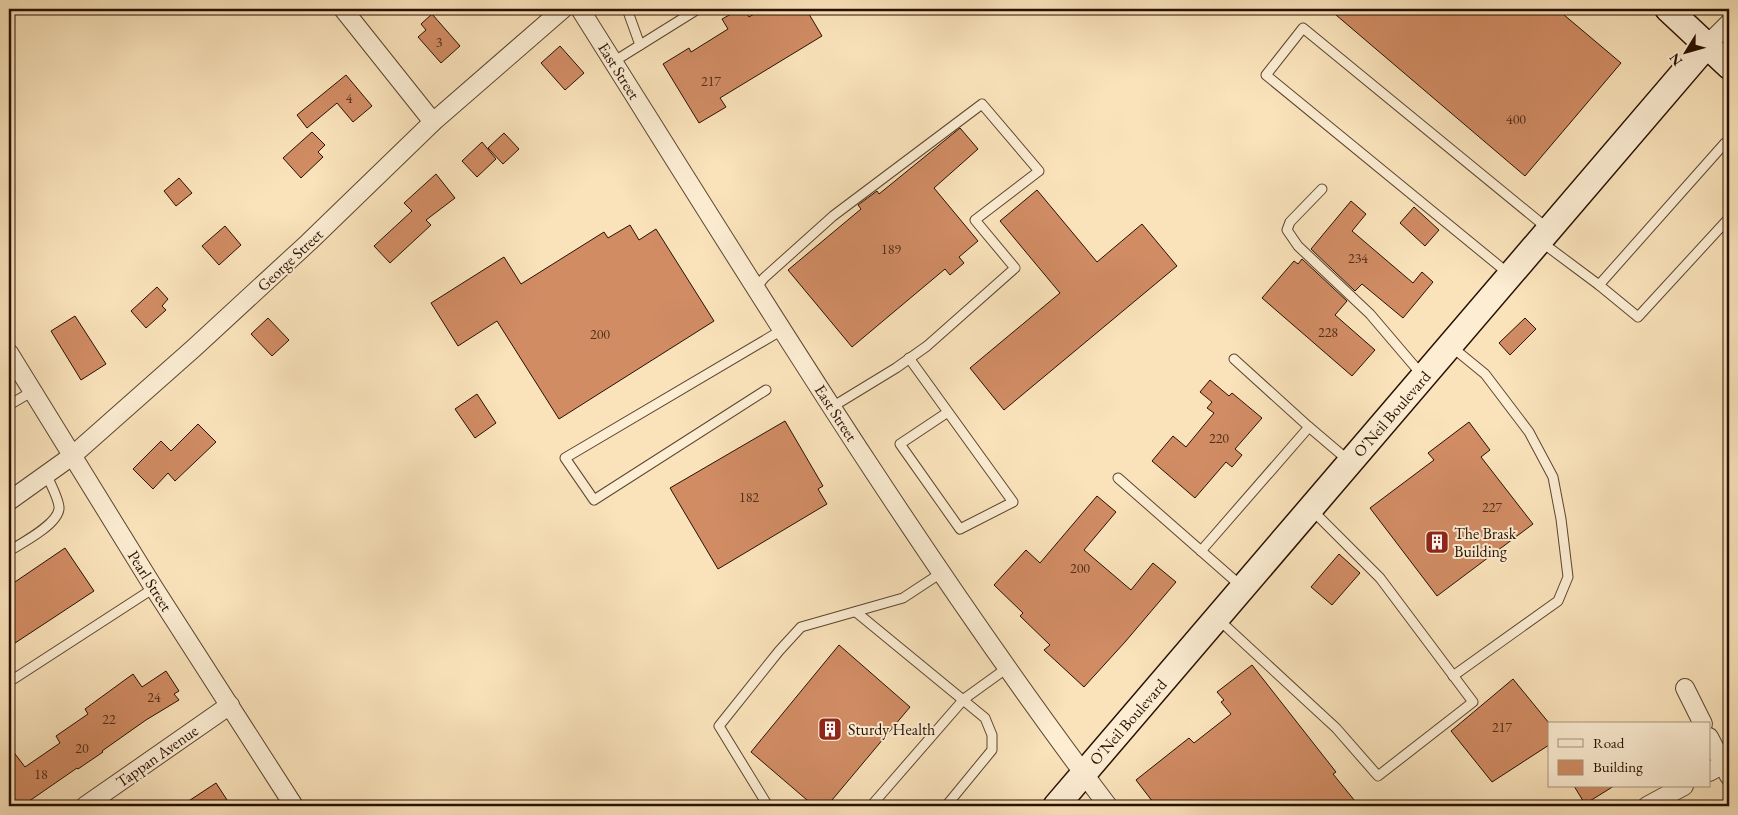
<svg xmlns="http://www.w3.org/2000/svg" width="1738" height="815" font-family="'EB Garamond',serif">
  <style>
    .building { fill: #d18c64; stroke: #281000 }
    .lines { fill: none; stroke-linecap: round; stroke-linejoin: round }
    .service-casing { stroke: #5c452f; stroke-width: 11 }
    .minor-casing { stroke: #5c452f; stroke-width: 20 }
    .secondary-casing { stroke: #281000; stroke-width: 28 }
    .service { stroke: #fcedd3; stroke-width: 9 }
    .minor { stroke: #fcedd3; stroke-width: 18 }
    .secondary { stroke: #fcedd3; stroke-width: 25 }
    .labels { text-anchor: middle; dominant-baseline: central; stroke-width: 4; stroke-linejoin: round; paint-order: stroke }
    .number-label { font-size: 14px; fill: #522f19 }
    .street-label { font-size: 16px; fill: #281000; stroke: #fcedd3 }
    .poi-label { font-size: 16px; fill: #281000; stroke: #fcedd3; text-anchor: start }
  </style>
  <rect width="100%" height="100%" fill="#fae3bb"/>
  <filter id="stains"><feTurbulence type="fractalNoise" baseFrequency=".004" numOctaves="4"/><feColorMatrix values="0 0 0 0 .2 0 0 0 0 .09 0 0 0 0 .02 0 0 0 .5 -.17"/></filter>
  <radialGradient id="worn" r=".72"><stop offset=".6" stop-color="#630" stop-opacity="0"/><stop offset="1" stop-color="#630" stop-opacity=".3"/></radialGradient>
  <g class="building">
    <polygon points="740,9 744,9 749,17 762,9 806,9 822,36 720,98 726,107 699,123 663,64 689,48 691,52 728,29 722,19"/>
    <polygon points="1329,9 1557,9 1621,63 1525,176"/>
    <polygon points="432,14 460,46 441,63 418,37 426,30 421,24"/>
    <polygon points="560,46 584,73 565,90 541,63"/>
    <polygon points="346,75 372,106 353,122 337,103 307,128 297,115"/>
    <polygon points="960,128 978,149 934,188 978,241 959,257 964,263 950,275 945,269 852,347 788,270 861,209 858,205 877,191 879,194"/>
    <polygon points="312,132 325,145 318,152 323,157 301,178 283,158"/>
    <polygon points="504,133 519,149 503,164 488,148"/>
    <polygon points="482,142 496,159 477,177 462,161"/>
    <polygon points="436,174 455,198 426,220 431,225 390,263 374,246 412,211 404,203"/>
    <polygon points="179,178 192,193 176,206 164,191"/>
    <polygon points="1037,190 1097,262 1142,224 1177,266 1004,410 970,368 1060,293 1000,221"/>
    <polygon points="1351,201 1366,214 1352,231 1413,283 1422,272 1433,282 1403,318 1362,284 1355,291 1311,249"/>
    <polygon points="1414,207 1439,230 1425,246 1400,223"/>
    <polygon points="630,225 639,240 656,229 714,321 559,419 497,321 458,346 431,303 504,257 521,284 604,232 608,238"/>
    <polygon points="225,226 241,245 219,265 202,246"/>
    <polygon points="1302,259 1347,301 1335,315 1375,350 1352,376 1262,298 1294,261 1298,264"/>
    <polygon points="157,287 168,299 162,306 166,310 146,328 131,311"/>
    <polygon points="75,316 106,364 81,380 51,331"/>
    <polygon points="268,318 289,340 272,356 251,334"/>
    <polygon points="1525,318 1536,329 1510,355 1499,343"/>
    <polygon points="1210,380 1229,396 1232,393 1262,418 1235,449 1242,455 1232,467 1226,462 1195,498 1152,461 1173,436 1186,447 1214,413 1207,408 1212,402 1200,392"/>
    <polygon points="477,394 496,423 475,438 455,409"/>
    <polygon points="785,421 823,486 818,489 827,504 718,569 670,488"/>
    <polygon points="1469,422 1490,450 1481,457 1533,524 1437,596 1370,508 1434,460 1428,453"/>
    <polygon points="198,424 216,442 175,481 168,473 153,489 133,469 161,441 171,451"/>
    <polygon points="1097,496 1116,512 1084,550 1131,590 1153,563 1176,582 1125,642 1084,687 1044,650 1050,645 1020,616 1023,613 994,585 1026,550 1040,563"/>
    <polygon points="65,548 94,591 9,647 9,586"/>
    <polygon points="1339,554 1360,573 1332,605 1311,587"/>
    <polygon points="839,645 910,707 827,806 814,806 751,752"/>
    <polygon points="1252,665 1336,772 1333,774 1359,806 1156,806 1136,780 1189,738 1194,743 1231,714 1221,702 1224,700 1217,692"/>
    <polygon points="166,671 179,691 174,694 179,700 146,720 102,751 103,752 78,769 77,768 22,806 9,806 9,746 25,767 60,743 56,736 88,714 85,709 133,674 142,687"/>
    <polygon points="1513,679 1549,723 1549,745 1492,782 1451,731"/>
    <polygon points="216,783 231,806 181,806"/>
    <polygon points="1574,786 1614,786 1585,804"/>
  </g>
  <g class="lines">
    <g class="service-casing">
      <g id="service">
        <polyline points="627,9 640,45"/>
        <polyline points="613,62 698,9"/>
        <polyline points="1322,189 1290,222 1287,230 1298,246 1370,314 1422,375"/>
        <polyline points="1540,241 1599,285 1725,143 1729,146"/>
        <polyline points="1509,274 1266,75 1303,28 1547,228"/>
        <polyline points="1599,285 1638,317 1729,218"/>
        <polyline points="756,288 764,278 833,216 982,104 1039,171 975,220 1015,268 927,346 896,368 832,407"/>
        <polyline points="1452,347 1485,374 1529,432 1553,477 1561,519 1568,577 1558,601 1453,676"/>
        <polyline points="909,358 1013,502 960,529 900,444 948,412"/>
        <polyline points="1234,359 1309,427"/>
        <polyline points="766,390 594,500 565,458 782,330"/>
        <polyline points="9,405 33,391"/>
        <polyline points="1118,478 1241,586"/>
        <path d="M9,551c13,-8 48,-26 50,-42 1,-8 -9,-26 -12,-33"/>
        <polyline points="1201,551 1309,427 1349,461"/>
        <polyline points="856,612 985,718 992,735 992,750 946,806"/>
        <polyline points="1218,619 1336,728 1378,776 1473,702 1380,578 1311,509"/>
        <polyline points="9,682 154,588"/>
        <polyline points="768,806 719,726 779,651 801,627 903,598 941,573"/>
        <polyline points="871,806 964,699 1007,668"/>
      </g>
    </g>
    <g class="minor-casing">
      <g id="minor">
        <polyline points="343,9 433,122"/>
        <path d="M580,9c170,270 336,543 528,797"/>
        <polyline points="1707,45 1729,23"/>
        <polyline points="9,353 154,588 294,806"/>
        <polyline points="9,501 72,456 194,348 309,242 433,122 563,9"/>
        <polyline points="1685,688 1703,724"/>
        <polyline points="1709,737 1729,776"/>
        <polyline points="1709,772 1729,761"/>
        <polyline points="85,806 230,705"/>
        <polyline points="1647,806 1684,786"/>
      </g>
    </g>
    <g class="secondary-casing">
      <g id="secondary">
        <polyline points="1668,9 1729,66"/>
        <polyline points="1056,806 1707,45"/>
      </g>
    </g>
    <use href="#service" class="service"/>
    <use href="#minor" class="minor"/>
    <use href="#secondary" class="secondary"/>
  </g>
  <defs>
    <g id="building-square" transform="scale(1.25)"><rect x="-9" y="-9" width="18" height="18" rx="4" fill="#8f2418" stroke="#fcedd3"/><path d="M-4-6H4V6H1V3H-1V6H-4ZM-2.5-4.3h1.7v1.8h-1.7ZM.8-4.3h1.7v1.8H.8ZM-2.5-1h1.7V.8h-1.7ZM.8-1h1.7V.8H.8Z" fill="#fff"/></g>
  </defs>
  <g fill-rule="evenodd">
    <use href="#building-square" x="1437" y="542"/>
    <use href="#building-square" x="830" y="729"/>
  </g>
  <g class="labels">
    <g class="number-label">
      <text x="439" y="42">3</text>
      <text x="711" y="81">217</text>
      <text x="349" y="98">4</text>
      <text x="1516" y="119">400</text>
      <text x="891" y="249">189</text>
      <text x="1358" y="258">234</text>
      <text x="1328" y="332">228</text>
      <text x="600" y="334">200</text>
      <text x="1219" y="438">220</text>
      <text x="749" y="497">182</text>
      <text x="1492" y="507">227</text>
      <text x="1080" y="568">200</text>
      <text x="154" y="697">24</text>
      <text x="109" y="719">22</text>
      <text x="1502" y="727">217</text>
      <text x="82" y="748">20</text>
      <text x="41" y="774">18</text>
    </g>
    <g class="street-label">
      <text transform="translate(619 71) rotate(58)">East Street</text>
      <text transform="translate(290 260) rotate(-43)">George Street</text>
      <text transform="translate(836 413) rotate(57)">East Street</text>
      <text transform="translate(1392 414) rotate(-49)">O'Neil Boulevard</text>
      <text transform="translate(150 581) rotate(58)">Pearl Street</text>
      <text transform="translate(1128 722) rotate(-49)">O'Neil Boulevard</text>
      <text transform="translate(157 756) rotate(-35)">Tappan Avenue</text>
    </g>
    <g class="poi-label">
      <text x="1454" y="533">The Brask<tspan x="1454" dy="18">Building</tspan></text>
      <text x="848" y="729">Sturdy Health</text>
    </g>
  </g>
  <rect width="1738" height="815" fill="none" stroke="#fae3bb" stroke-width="30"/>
  <rect x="10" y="10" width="1718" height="795" fill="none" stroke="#281000" stroke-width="2.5"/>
  <rect x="15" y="15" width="1708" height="785" fill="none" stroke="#281000"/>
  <rect x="1548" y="722" width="162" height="65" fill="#fcedd3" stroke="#a7957f"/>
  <rect x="1558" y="739" width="25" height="8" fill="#fcedd3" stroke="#a7957f"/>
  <text x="1593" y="748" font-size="15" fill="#281000">Road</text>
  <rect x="1558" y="760" width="25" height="15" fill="#d18c64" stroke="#a7957f"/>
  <text x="1593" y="772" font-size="15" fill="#281000">Building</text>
  <g transform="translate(1686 52) rotate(233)" stroke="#fcedd3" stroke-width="4" paint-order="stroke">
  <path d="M0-4L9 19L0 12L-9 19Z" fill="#281000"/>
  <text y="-8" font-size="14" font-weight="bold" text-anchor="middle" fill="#281000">N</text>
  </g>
  <rect width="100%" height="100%" filter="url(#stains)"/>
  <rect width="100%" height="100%" fill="url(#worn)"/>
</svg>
